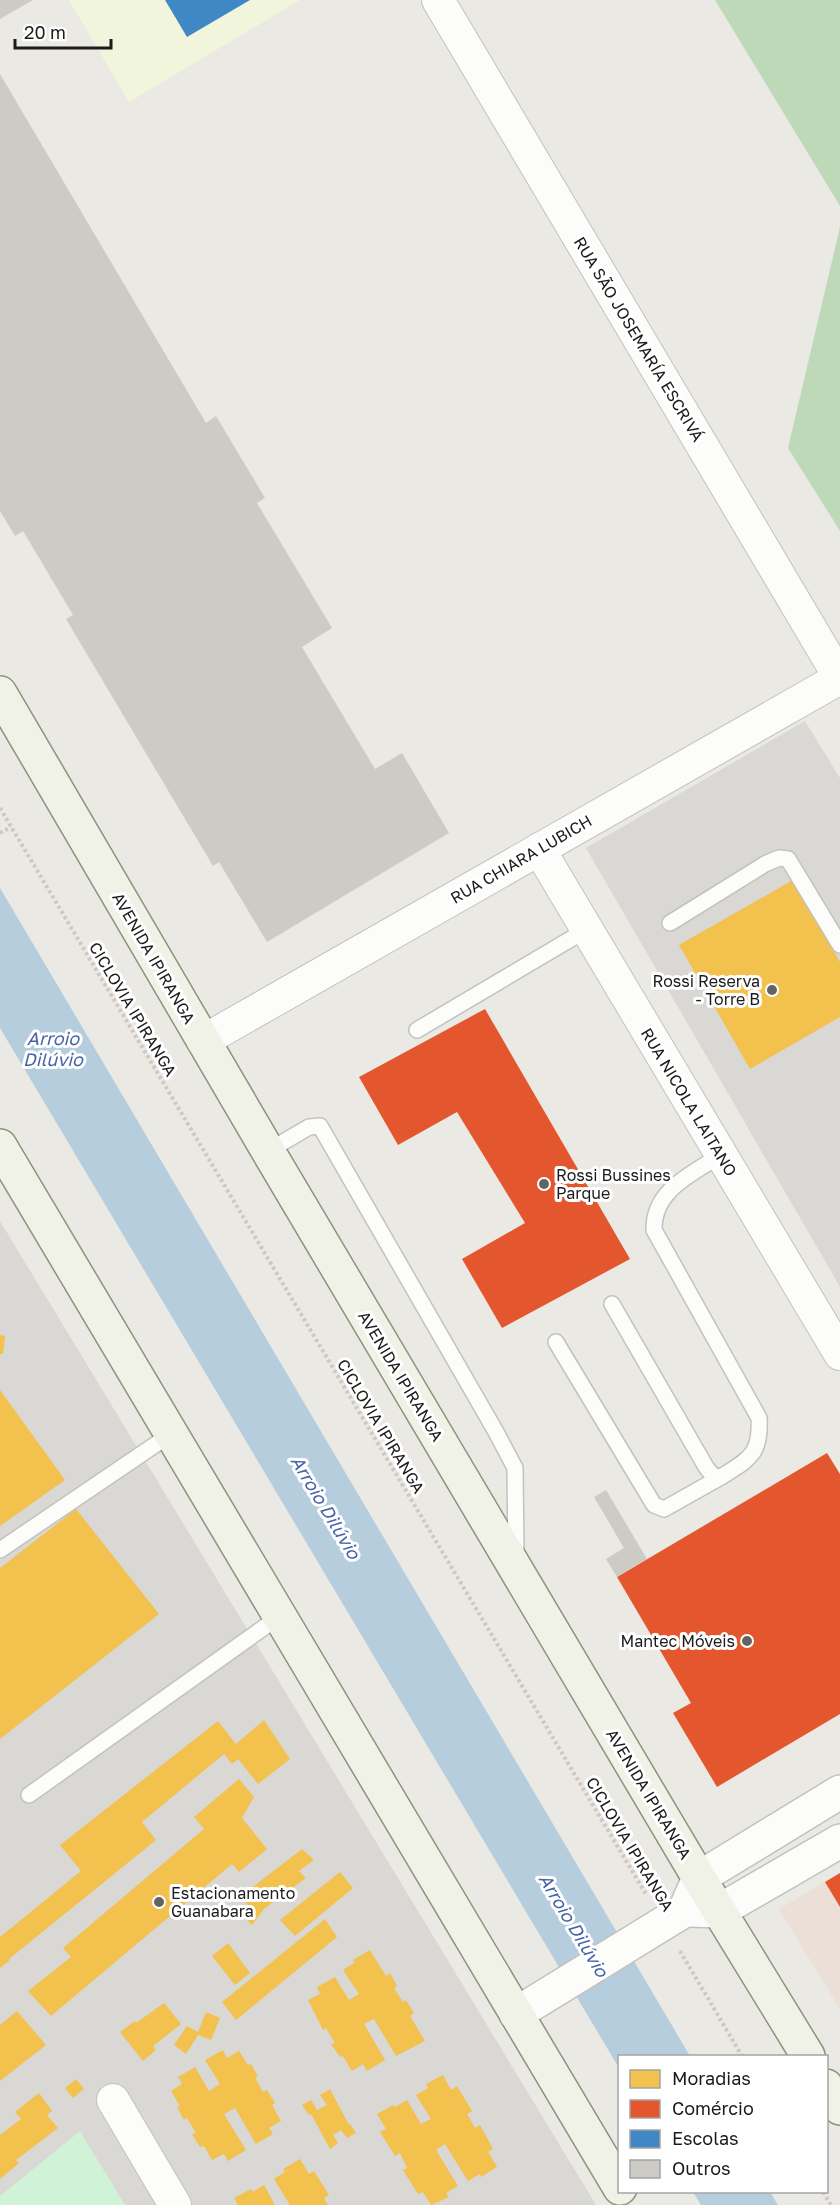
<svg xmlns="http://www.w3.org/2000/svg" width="840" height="2205" font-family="'Golos Text',sans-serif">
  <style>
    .residential { fill: #d9d8d5 }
    .commercial { fill: #ecdfd7 }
    .education { fill: #f1f5dc }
    .forest { fill: #bdd9b8 }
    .park { fill: #d0f2d7 }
    .water { fill: #b6cddd }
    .homes { fill: #f2c14e }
    .shops { fill: #e4572e }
    .schools { fill: #3f88c5 }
    .building { fill: #cccbc6 }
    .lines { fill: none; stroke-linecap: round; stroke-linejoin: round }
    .service-casing { stroke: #c2c2bf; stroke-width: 18 }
    .minor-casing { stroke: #c2c2bf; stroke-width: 34 }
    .tertiary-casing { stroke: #c2c2bf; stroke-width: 36 }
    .secondary-casing { stroke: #8c937c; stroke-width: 36 }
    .path { stroke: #d2c6c1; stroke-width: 4; stroke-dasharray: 3 3; stroke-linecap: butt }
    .service { stroke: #fcfcfb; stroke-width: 15 }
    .minor { stroke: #fcfcfb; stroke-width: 32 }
    .tertiary { stroke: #fcfcfb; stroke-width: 33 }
    .secondary { stroke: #f0f2e8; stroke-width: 33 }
    .poi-dot { fill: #636361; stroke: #fff; stroke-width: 2 }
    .labels { text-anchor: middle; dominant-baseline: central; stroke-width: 6; stroke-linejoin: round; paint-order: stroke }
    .street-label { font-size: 16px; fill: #1b1b1b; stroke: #fff }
    .poi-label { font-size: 16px; fill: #1b1b1b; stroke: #fff; text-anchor: end }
    .water-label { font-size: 18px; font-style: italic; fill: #4864a9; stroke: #fff }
  </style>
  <rect width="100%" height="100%" fill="#eae9e3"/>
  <g class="residential">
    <polygon points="805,721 840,778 840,1287 586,848"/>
    <polygon points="0,1221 596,2205 0,2205"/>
  </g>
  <polygon class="commercial" points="840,1873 840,2009 779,1909"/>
  <polygon class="education" points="69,0 300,0 129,102"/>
  <g class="forest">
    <polygon points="715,0 840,0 840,206"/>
    <polygon points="840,227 840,531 788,448"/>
  </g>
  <polygon class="park" points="80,2131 125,2205 0,2205 0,2196"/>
  <g class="water">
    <polygon points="0,888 690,2056 620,2056 619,2068 0,1028"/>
    <polygon points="693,2192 770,2192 778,2205 701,2205"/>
  </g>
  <g class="homes">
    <polygon points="793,880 840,962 840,1017 750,1069 679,945"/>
    <polygon points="0,1335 5,1336 3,1354 0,1354"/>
    <polygon points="0,1390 65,1480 0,1526"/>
    <polygon points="76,1509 159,1614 0,1739 0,1568"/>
    <polygon points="264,1720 290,1759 258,1784 238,1759 232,1764 224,1754 142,1822 156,1840 9,1959 10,1960 0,1968 0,1937 81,1871 60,1845 218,1721 236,1744"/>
    <polygon points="239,1779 254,1797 242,1818 267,1849 239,1872 232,1864 51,2016 28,1991 71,1957 63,1948 204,1829 194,1817"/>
    <polygon points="302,1849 314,1860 299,1871 306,1878 264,1909 252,1925 240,1913 249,1906 245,1902 253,1895 250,1889"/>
    <polygon points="340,1872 353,1888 295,1936 280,1920"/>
    <polygon points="325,1919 337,1937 236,2020 222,2002"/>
    <polygon points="228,1943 250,1973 235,1985 212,1956"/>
    <polygon points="370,1950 386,1976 390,1973 397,1986 394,1988 403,2002 406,2000 414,2013 410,2016 425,2041 396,2056 374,2019 364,2024 385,2060 367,2071 363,2064 352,2071 342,2055 340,2057 331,2044 335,2043 326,2028 323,2030 308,2000 320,1994 317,1987 335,1977 349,2000 359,1994 343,1970 355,1962 353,1960"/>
    <polygon points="164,2003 181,2024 153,2046 156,2050 143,2061 120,2032 135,2021 136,2023"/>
    <polygon points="17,2011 46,2045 0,2081 0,2025"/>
    <polygon points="206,2012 220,2018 211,2040 198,2035 186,2054 174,2045 187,2026 198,2032"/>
    <polygon points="223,2050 227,2058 239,2051 248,2065 251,2064 258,2076 255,2078 263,2092 267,2090 275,2103 272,2105 281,2121 269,2128 273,2134 256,2144 235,2108 224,2114 246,2150 228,2161 224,2154 212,2160 204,2146 200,2147 192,2134 196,2133 187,2118 184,2120 177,2107 180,2106 171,2091 182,2084 178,2077 195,2067 209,2091 220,2084 205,2060"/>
    <polygon points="443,2075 451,2090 457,2086 472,2111 467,2114 475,2128 480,2125 493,2149 488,2152 497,2167 481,2177 480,2174 468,2181 445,2144 436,2150 458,2186 446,2193 449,2197 431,2205 423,2192 418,2194 403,2170 407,2168 400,2153 395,2156 380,2132 386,2129 377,2114 393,2105 395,2107 407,2100 421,2124 431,2119 416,2095 428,2088 426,2084"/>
    <polygon points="76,2079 84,2089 73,2098 65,2088"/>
    <polygon points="330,2089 349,2125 350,2124 356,2133 347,2138 341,2130 333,2135 338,2143 330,2149 311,2114 309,2115 302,2105 311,2100 317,2110 327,2105 320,2095"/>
    <polygon points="39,2093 52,2111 47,2115 58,2128 16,2160 19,2163 0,2179 0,2135 21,2119 15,2112"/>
    <polygon points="300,2159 309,2174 314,2171 329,2195 324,2198 328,2205 290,2205 274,2179 285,2172 283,2169"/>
    <polygon points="264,2185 275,2205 238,2205 234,2198 251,2189 253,2192"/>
  </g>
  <g class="shops">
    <polygon points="485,1009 630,1259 502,1328 462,1259 525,1223 457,1112 398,1145 359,1077"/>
    <polygon points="827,1453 840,1474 840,1714 717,1787 673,1713 691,1703 617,1577"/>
    <polygon points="840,1873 840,1907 825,1882"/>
  </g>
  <polygon class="schools" points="165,0 250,0 187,37"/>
  <g class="building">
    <polygon points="0,0 33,0 0,19"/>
    <polygon points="0,74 206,423 216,416 265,498 257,503 332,628 302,647 375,769 402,753 449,833 267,942 219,862 213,866 66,619 73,615 23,531 15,536 0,511"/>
    <polygon points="606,1490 647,1559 617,1577 606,1559 624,1548 594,1497"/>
  </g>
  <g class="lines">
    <g class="service-casing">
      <g id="service">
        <polyline points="670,923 765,864 779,858 788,859 840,945"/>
        <polyline points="417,1030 586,930"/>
        <polyline points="268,1151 309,1127 320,1126 496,1432 515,1468 516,1555"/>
        <path d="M612,1304l94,163 7,9 8,1c28,-18 40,-22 38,-59l-105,-188c-1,-40 38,-56 67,-75"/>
        <polyline points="556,1342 654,1505 664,1509 721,1477"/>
        <polyline points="0,1550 171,1434"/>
        <polyline points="29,1795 280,1616"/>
      </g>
    </g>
    <g class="minor-casing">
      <g id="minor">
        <polyline points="438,0 840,678"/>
        <polyline points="539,849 840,1354"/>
        <polyline points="203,1041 840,678"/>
        <polyline points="113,2100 175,2205"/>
      </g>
    </g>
    <g class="tertiary-casing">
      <g id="tertiary">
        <polyline points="690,1910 719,1911 840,1841"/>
        <polyline points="516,2014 685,1910 699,1878 840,1792"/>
      </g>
    </g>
    <g class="secondary-casing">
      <g id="secondary">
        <polyline points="0,693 268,1151 699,1878 808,2056"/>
        <polyline points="0,1146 620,2188"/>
        <polyline points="826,2086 840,2108"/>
      </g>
    </g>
    <g class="path">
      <polyline points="0,808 647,1896"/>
      <polyline points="0,833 11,827"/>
      <polyline points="680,1951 742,2056"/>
      <polyline points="823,2192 831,2205"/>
    </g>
    <use href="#service" class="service"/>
    <use href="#minor" class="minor"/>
    <use href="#tertiary" class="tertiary"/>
    <use href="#secondary" class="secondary"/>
  </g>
  <g class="poi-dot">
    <circle cx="772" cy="990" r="6"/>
    <circle cx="544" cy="1184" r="6"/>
    <circle cx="747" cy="1641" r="6"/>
    <circle cx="159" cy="1902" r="6"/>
  </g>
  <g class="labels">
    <g class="street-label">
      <text transform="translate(639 339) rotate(59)">RUA SÃO JOSEMARÍA ESCRIVÁ</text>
      <text transform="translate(521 859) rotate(-30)">RUA CHIARA LUBICH</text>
      <text transform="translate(154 958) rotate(60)">AVENIDA IPIRANGA</text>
      <text transform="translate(133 1009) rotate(59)">CICLOVIA IPIRANGA</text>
      <text transform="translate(689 1102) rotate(59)">RUA NICOLA LAITANO</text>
      <text transform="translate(401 1376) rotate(59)">AVENIDA IPIRANGA</text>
      <text transform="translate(381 1426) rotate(59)">CICLOVIA IPIRANGA</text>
      <text transform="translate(649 1794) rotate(59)">AVENIDA IPIRANGA</text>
      <text transform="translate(630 1844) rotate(59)">CICLOVIA IPIRANGA</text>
    </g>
    <g class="poi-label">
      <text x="760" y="981">Rossi Reserva<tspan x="760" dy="18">- Torre B</tspan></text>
      <text x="556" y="1175" text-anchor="start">Rossi Bussines<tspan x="556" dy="18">Parque</tspan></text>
      <text x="735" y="1641">Mantec Móveis</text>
      <text x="171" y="1893" text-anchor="start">Estacionamento<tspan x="171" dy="18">Guanabara</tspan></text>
    </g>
    <g class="water-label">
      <text x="53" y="1038">Arroio<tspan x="53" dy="21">Dilúvio</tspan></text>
      <text transform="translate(326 1507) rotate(59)">Arroio Dilúvio</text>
      <text transform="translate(574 1925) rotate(59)">Arroio Dilúvio</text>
    </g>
  </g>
  <rect x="618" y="2055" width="210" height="138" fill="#ffffff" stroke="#a4a4a4" stroke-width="1.5"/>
  <rect x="630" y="2070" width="30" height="18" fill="#f2c14e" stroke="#a4a4a4" stroke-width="1.5"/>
  <text x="672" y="2085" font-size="18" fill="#1b1b1b">Moradias</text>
  <rect x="630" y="2100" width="30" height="18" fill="#e4572e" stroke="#a4a4a4" stroke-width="1.5"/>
  <text x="672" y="2115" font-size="18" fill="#1b1b1b">Comércio</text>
  <rect x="630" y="2130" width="30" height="18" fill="#3f88c5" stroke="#a4a4a4" stroke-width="1.5"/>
  <text x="672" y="2145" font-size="18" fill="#1b1b1b">Escolas</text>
  <rect x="630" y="2160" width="30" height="18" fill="#cccbc6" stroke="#a4a4a4" stroke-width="1.5"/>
  <text x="672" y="2175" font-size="18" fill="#1b1b1b">Outros</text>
  <path d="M15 39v9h96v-9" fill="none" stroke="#1b1b1b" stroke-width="3"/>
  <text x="24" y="39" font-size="18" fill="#1b1b1b" stroke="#ffffff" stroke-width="4.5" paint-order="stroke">20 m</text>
</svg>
